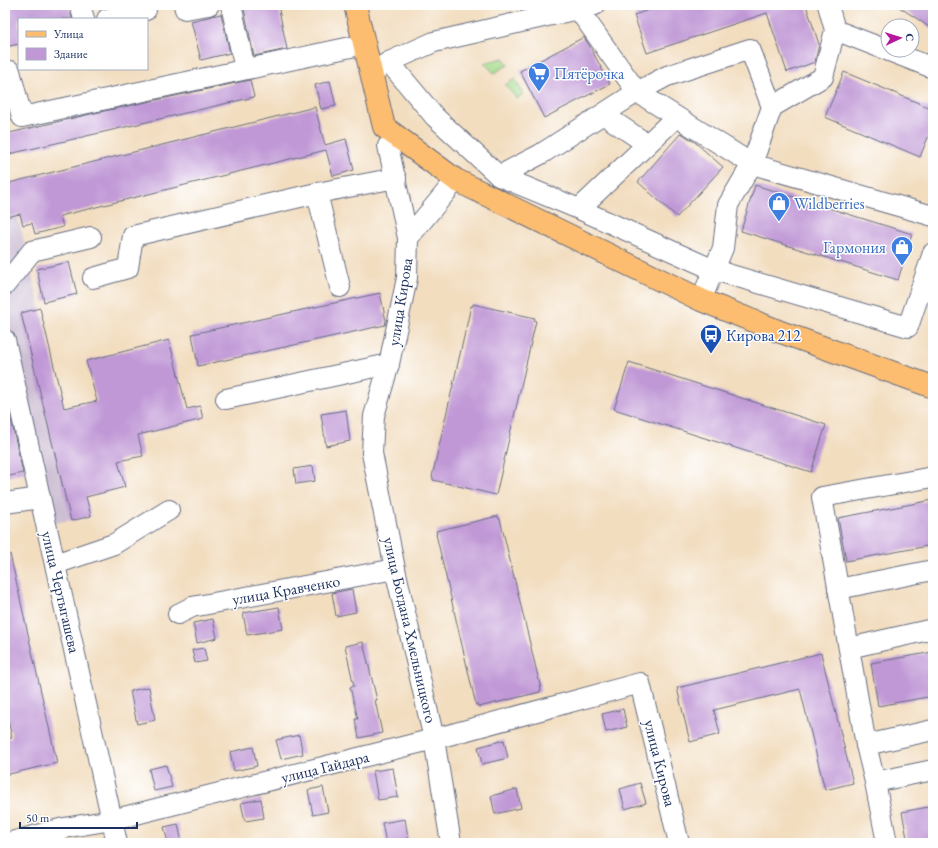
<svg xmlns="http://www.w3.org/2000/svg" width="938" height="848" font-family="'EB Garamond',serif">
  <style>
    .industrial { fill: #ccbed3 }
    .green { fill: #a7db8b; stroke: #618574 }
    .building { fill: #c098d6 }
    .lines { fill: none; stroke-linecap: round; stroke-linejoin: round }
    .minor-casing { stroke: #666c80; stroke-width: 22 }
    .major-casing { stroke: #666c80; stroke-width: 24 }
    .minor { stroke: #fff; stroke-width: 20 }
    .major { stroke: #fcbd6f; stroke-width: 22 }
    .labels { text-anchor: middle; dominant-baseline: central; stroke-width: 3; stroke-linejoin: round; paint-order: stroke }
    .shop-label { font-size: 16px; fill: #366cbe; stroke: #fff; text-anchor: start }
    .street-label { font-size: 16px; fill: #1b2f5e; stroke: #fff }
    .transit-label { font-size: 16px; fill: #164399; stroke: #fff; text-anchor: start }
  </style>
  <rect width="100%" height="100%" fill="#fff"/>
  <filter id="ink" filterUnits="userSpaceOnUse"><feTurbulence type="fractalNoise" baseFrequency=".025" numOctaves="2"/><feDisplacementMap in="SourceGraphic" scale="8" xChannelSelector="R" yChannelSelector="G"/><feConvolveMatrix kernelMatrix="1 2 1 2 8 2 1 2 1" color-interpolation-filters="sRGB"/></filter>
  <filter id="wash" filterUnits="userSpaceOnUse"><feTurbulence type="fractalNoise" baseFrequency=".012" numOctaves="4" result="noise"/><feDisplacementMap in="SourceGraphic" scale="16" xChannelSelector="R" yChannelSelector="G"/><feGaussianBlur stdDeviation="0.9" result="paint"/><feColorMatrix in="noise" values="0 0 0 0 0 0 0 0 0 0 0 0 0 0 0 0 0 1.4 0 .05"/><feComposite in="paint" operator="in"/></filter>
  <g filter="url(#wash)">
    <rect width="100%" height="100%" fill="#f2ddbf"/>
    <polygon class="industrial" points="5,164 91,516 39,526 26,473 5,477"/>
    <g class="green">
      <polygon points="503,58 508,65 494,73 484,63"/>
      <polygon points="515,79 523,94 517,99 505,85"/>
    </g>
    <g id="blocks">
      <g class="building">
        <polygon points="5,5 69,5 72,19 19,19 19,44 5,47"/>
        <polygon points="261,5 278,5 287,49 254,56 244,9"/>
        <polygon points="663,5 806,5 819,44 815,62 787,72 767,13 647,53 634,15"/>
        <polygon points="896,5 933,5 933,30 919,20"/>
        <polygon points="221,14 230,53 201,60 191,21"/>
        <polygon points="584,37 589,45 610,84 544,118 520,71"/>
        <polygon points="844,72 933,109 933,125 920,157 825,117"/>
        <polygon points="250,80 254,97 5,155 5,134 95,113"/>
        <polygon points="330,81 336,106 321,109 315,85"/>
        <polygon points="315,107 325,145 346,139 354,170 333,176 326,150 60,216 63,227 35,234 32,223 23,225 20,214 5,217 5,184"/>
        <polygon points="681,133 696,143 723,167 677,217 638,182"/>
        <polygon points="755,185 912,234 898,280 741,231"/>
        <polygon points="69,262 77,294 44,302 37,269"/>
        <polygon points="380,293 386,321 385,325 198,366 192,334"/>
        <polygon points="473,304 535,318 534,320 536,321 496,495 433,480 433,477 432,477 471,306 473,306"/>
        <polygon points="40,308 64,408 97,401 86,361 169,340 187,409 200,406 203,419 138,435 143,456 118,461 125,487 86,497 91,516 71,521 21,313"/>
        <polygon points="629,362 826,425 811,472 614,409"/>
        <polygon points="5,406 8,406 23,473 5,477"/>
        <polygon points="346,410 350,441 326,446 321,414"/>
        <polygon points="313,466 315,481 296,484 294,469"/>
        <polygon points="933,500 933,545 846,561 838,518"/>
        <polygon points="498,516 499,519 500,519 541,689 540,690 540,692 479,707 478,705 476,705 436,534 437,534 436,531"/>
        <polygon points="10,554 57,763 5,775 5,739 12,738 5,707 5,555"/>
        <polygon points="352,589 356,612 336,616 332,593"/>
        <polygon points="279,607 283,629 247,635 243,613"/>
        <polygon points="213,619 217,638 197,643 193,623"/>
        <polygon points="363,642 377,700 375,700 382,733 359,738 355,719 358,719 350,687 354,686 345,646"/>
        <polygon points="204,648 207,661 195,663 192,650"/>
        <polygon points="933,652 933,696 878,706 871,663"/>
        <polygon points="821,653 853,783 825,790 800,689 714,710 720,734 690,742 677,688"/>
        <polygon points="149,687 155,720 137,724 130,691"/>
        <polygon points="623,709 627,727 606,732 602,714"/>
        <polygon points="299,735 303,754 281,759 276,740"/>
        <polygon points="504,740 508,758 482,764 478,747"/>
        <polygon points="253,747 257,766 234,771 230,752"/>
        <polygon points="166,765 172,787 154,791 149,769"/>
        <polygon points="393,768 398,797 378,800 373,771"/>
        <polygon points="640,783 646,803 625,809 620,789"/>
        <polygon points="323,787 328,812 313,815 308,790"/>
        <polygon points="517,789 521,808 495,814 491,796"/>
        <polygon points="261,799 264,818 245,821 241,803"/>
        <polygon points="933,806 933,843 908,843 902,812"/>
        <polygon points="405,819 409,843 386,843 382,823"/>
        <polygon points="178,824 182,843 168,843 164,827"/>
      </g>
    </g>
  </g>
  <g filter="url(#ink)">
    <use href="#blocks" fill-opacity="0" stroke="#666c80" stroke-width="1"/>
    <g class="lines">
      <g class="minor-casing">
        <g id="minor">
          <polyline points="80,5 84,19"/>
          <polyline points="184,5 185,9 209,5"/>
          <polyline points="231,5 245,69"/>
          <polyline points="578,9 637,92 752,164 728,205 723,248 701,300"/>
          <polyline points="107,19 146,10"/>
          <polyline points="835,30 933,68"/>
          <polyline points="389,62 435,117 499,176 579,209 714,270 908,327 933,253"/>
          <polyline points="378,69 389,62 434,42 595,5"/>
          <polyline points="10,71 22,117 365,44"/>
          <polyline points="772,107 823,77 835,30 828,5"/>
          <polyline points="604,115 647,144"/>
          <polyline points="388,146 408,238 407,278 389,364 374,416 372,453 395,569 434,739 451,843"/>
          <polyline points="499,176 541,154 637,92 667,76 750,49 772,107 752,164 933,216"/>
          <polyline points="317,193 340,287"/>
          <polyline points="579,209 676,117"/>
          <polyline points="408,238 456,180"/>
          <polyline points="93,278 128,268 133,236 317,193 396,178"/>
          <polyline points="5,285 32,251 91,237"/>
          <polyline points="5,340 117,843"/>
          <polyline points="226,399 389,364"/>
          <polyline points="5,503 40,498"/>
          <polyline points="55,564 114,544 169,510"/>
          <polyline points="838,589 933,570"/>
          <polyline points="178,614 192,607 395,569"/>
          <polyline points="849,648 866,745 822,497 933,477"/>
          <polyline points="849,648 933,629"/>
          <polyline points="933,730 866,745 875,782 933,770"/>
          <polyline points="875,782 887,843"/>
          <polyline points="8,843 64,828 112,820 434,739 640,683 679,843"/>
        </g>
      </g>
      <g class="major-casing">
        <polyline id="major" points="355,5 384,127 456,180 701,300 778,331 933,387"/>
      </g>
      <use href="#minor" class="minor"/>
      <use href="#major" class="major"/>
    </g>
  </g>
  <defs>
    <g id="supermarket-pin" transform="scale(1.15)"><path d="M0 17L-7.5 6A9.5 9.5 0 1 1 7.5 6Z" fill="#3f7fe0" stroke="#fff"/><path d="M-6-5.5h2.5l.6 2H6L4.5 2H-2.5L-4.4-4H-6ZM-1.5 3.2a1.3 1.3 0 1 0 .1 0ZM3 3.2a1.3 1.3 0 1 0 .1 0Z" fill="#fff"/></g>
    <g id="shop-pin" transform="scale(1.15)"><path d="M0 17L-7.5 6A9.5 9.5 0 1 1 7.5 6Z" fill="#3f7fe0" stroke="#fff"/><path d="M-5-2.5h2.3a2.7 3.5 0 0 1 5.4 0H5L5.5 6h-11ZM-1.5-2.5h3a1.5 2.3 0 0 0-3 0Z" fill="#fff"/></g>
    <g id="bus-pin" transform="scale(1.15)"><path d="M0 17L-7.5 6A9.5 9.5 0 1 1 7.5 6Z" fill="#1a4fb4" stroke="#fff"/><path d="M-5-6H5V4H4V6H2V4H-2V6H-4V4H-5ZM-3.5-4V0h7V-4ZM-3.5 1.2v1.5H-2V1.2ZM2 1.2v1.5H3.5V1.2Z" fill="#fff"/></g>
  </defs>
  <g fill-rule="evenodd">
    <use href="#supermarket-pin" x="539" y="73"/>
    <use href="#shop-pin" x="779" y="203"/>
    <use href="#shop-pin" x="902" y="247"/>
    <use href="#bus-pin" x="711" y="335"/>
  </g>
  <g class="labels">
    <g class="shop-label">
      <text x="554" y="73">Пятёрочка</text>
      <text x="794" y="203">Wildberries</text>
      <text x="886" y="247" text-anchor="end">Гармония</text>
    </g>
    <g class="street-label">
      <text transform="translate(400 302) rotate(-81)">улица Кирова</text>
      <text transform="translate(286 590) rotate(-10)">улица Кравченко</text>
      <text transform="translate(61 592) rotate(77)">улица Чертыгашева</text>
      <text transform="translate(410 630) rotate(77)">улица Богдана Хмельницкого</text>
      <text transform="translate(660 763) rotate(76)">улица Кирова</text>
      <text transform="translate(325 767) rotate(-14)">улица Гайдара</text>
    </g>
    <g class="transit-label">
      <text x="726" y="335">Кирова 212</text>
    </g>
  </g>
  <rect width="938" height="848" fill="none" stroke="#fff" stroke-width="20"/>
  <rect x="18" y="18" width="130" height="52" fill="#ffffff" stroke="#a4acbf"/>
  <rect x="26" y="31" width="20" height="6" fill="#fcbd6f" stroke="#a4acbf"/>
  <text x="54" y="38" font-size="12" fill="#1b2f5e">Улица</text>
  <rect x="26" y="48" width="20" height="12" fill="#c098d6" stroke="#a4acbf"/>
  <text x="54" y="58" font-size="12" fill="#1b2f5e">Здание</text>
  <g transform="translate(900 38) rotate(86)"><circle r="19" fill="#ffffff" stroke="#a4acbf"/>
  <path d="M0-3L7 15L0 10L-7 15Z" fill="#b5179e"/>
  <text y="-6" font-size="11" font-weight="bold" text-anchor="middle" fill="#1b2f5e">С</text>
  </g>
  <path d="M20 822v6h117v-6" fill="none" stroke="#1b2f5e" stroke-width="2"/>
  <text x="26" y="822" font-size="12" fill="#1b2f5e" stroke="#ffffff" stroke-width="3" paint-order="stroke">50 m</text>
</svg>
